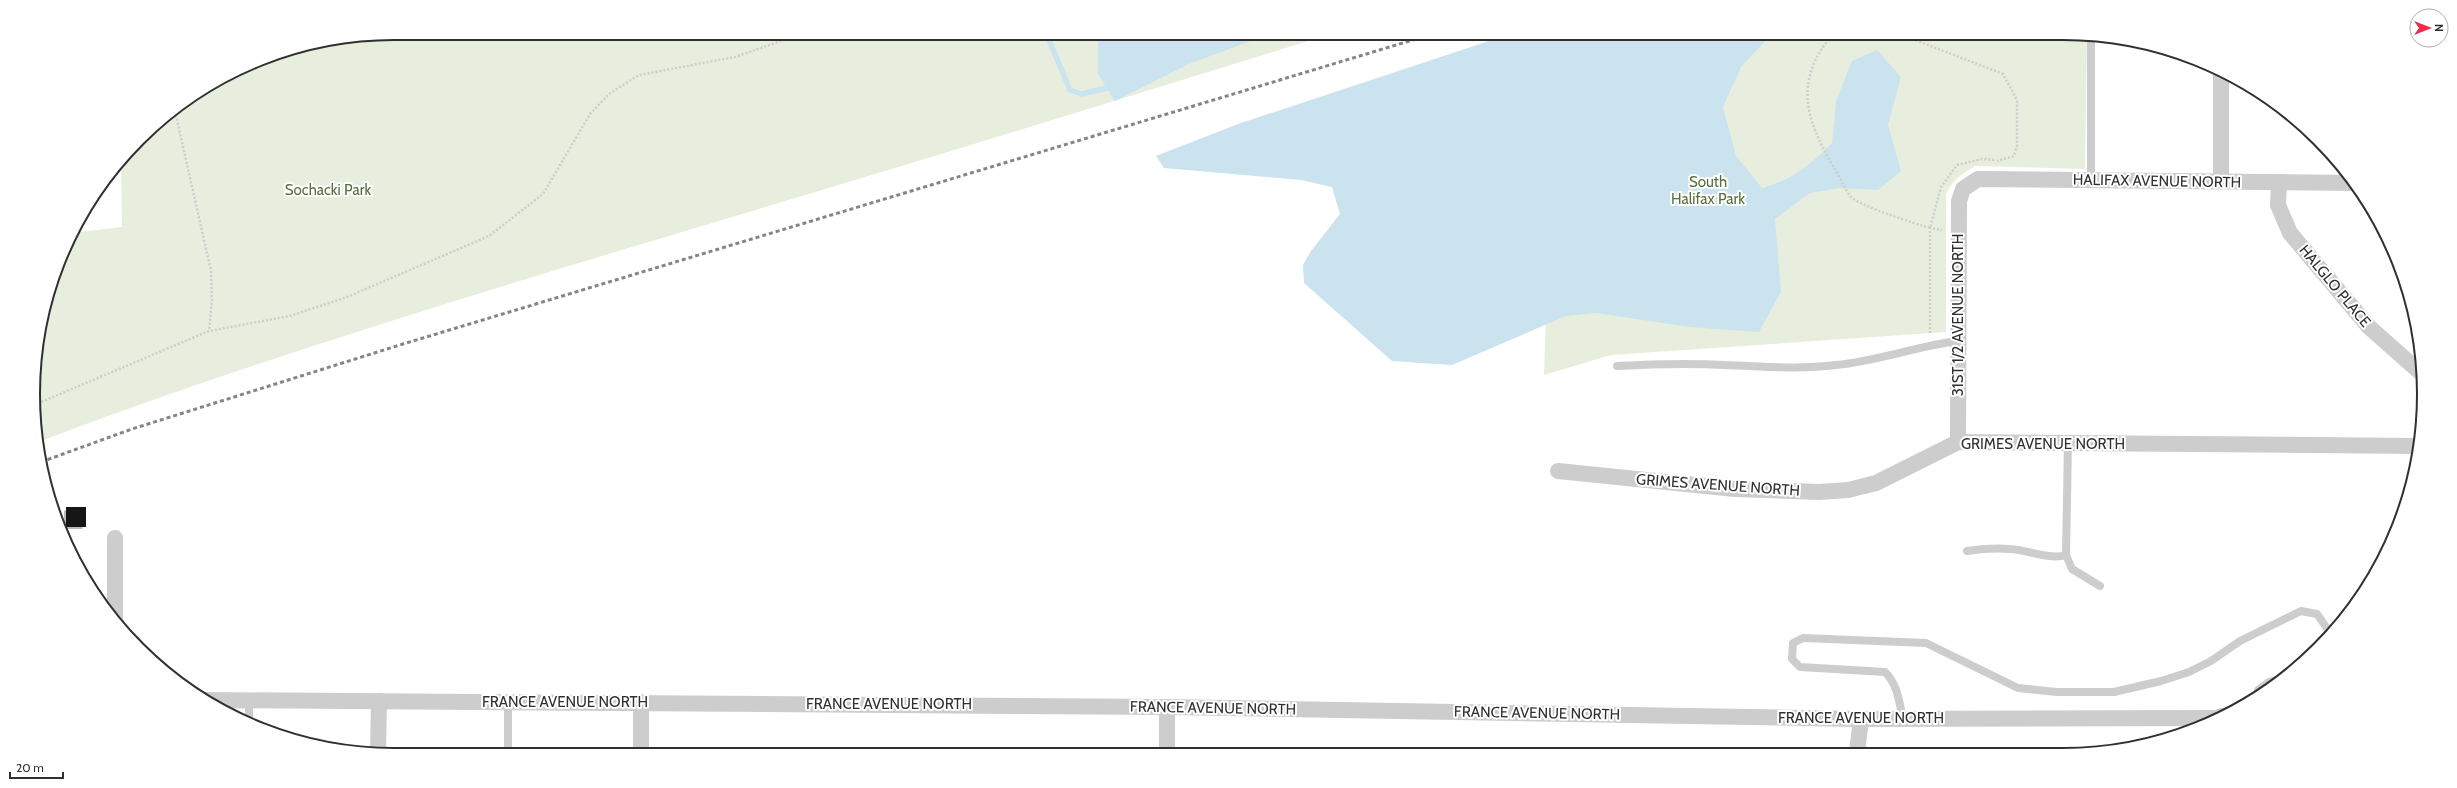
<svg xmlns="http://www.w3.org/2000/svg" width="2457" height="788" font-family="Cabin,sans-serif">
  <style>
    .green { fill: #e8eede }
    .water { fill: #cae3ee }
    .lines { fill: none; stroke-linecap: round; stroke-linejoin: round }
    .stream { stroke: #cae3ee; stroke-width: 5.5 }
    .building { fill: #171717; filter: url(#shadow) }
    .path { stroke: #cdcdcd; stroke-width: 2.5; stroke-dasharray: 2 2; stroke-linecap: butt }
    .service { stroke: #cdcdcd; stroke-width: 8 }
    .minor { stroke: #cdcdcd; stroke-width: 16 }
    .tertiary { stroke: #cdcdcd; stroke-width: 20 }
    .rail { stroke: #858585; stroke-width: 3; stroke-dasharray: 4 3; stroke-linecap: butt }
    .labels { text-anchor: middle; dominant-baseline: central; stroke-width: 4; stroke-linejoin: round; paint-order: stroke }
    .street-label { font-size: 15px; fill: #303030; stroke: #fff }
    .park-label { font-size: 15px; fill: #576f3b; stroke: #fff }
    .rim { fill: none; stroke: #303030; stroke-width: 2 }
  </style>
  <defs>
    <filter id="shadow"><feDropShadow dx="-3.5" dy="3.5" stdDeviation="0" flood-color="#0004"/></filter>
  </defs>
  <rect width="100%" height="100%" fill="#fff"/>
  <g class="green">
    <path d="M394,33h940c-181,56 -361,112 -542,166 -253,76 -507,150 -754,243l-4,-25 2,-70 35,-114 51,-6 -1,-67 35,-37 100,-63 68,-20z"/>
    <path d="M1555,33h508l24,2 -2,134 -110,-3c-14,8 -22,14 -29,28v138l-335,23 -67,20z"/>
  </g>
  <g class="water">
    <polygon points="1098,33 1272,33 1189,64 1115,101 1098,74"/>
    <path d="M1513,33h260l-32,34 -18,40 13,49 26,32c34,-10 45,-21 70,-45l4,-42 16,-40 25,-11 24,27 -13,48 13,46 -23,19 -39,-2 -29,5 -35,26 6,73 -22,40 -70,-5 -92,-14 -31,3 -114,49 -60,-4 -88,-78 -1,-18 8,-14 29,-37 -8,-27 -31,-7 -137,-12 -8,-12 82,-32z"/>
  </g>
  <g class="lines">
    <polyline class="stream" points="1046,33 1070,90 1082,94 1107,88"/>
  </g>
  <rect class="building" x="66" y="507" width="20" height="20"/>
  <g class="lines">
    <g class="path">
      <path d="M1834,33c-40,45 -30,84 -1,133 6,9 11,22 18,31 9,9 65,27 79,31l11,-41 16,-22 25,-6 14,1"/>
      <polyline points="1897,33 2003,74 2017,100 2017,146 2014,156 1997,161"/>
      <polyline points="175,111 211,271 212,300 209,331"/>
      <polyline points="1930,333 1930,228 1942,230"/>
      <polyline points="34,405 209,331 290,316 347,297 489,236 543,194 590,114 609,94 639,75 735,57 804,33"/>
    </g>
    <g class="service">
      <polyline points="2091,180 2091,36"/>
      <path d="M1617,366c36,-2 71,-3 107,-1 39,1 72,5 112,0 42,-4 81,-19 122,-24"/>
      <path d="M1967,551c14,-2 29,-3 43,-2 18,1 39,11 56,6l2,-112"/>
      <polyline points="2066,555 2072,569 2100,586"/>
      <polyline points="2258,694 2258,690 2269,682 2283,678"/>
      <polyline points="508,701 508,755"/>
      <path d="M1903,719c-4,-17 -5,-34 -18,-47l-85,-5 -8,-8 1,-16 10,-5 123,5 92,45 39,4h57l47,-11 28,-9 22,-11 29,-20 61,-30 16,3 12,17"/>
      <polyline points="249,724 249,700"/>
    </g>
    <g class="minor">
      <polyline points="2221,71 2221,181"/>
      <polyline points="2279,182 2278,205 2290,233 2369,327 2422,374"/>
      <polyline points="1958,442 1959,201 1963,189 1978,179 2354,183"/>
      <polyline points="1558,471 1735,489 1819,492 1848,490 1876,483 1958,442 2419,446"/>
      <polyline points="115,621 115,538"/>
      <polyline points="204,700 1167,707 1861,719 2217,718"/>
      <polyline points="1167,707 1167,754"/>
      <polyline points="1857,752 1861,719"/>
      <polyline points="378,753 379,701"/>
      <polyline points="641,755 641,702"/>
    </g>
    <polyline class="tertiary" points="2217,720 2222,718"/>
    <polyline class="rail" points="41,462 132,429 403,344 1436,33"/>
  </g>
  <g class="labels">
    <g class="street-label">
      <text transform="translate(2157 181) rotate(1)">HALIFAX AVENUE NORTH</text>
      <text transform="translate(2335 286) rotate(50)">HALGLO PLACE</text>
      <text transform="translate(1958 315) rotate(-90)">31ST 1/2 AVENUE NORTH</text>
      <text x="2043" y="444">GRIMES AVENUE NORTH</text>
      <text transform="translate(1718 485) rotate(4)">GRIMES AVENUE NORTH</text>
      <text x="565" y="702">FRANCE AVENUE NORTH</text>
      <text x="889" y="704">FRANCE AVENUE NORTH</text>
      <text transform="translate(1213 708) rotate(1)">FRANCE AVENUE NORTH</text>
      <text transform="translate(1537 713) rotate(1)">FRANCE AVENUE NORTH</text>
      <text x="1861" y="718">FRANCE AVENUE NORTH</text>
    </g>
    <g class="park-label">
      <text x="1708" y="182">South<tspan x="1708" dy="17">Halifax Park</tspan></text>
      <text x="328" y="190">Sochacki Park</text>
    </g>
  </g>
  <path d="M0 0H2457V788H0ZM394 40H2063A354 354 0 0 1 2417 394V394A354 354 0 0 1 2063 748H394A354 354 0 0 1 40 394V394A354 354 0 0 1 394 40Z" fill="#fff" fill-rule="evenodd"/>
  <path class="rim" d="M394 40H2063A354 354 0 0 1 2417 394V394A354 354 0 0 1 2063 748H394A354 354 0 0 1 40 394V394A354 354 0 0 1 394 40Z"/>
  <g transform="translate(2429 28) rotate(90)"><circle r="19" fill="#ffffff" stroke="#acacac"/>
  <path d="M0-3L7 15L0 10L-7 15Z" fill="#ef2b49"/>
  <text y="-6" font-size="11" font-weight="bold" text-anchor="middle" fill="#303030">N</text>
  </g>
  <path d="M10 772v6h53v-6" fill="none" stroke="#303030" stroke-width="2"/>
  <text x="16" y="772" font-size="12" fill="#303030" stroke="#ffffff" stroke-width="3" paint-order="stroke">20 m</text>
</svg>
